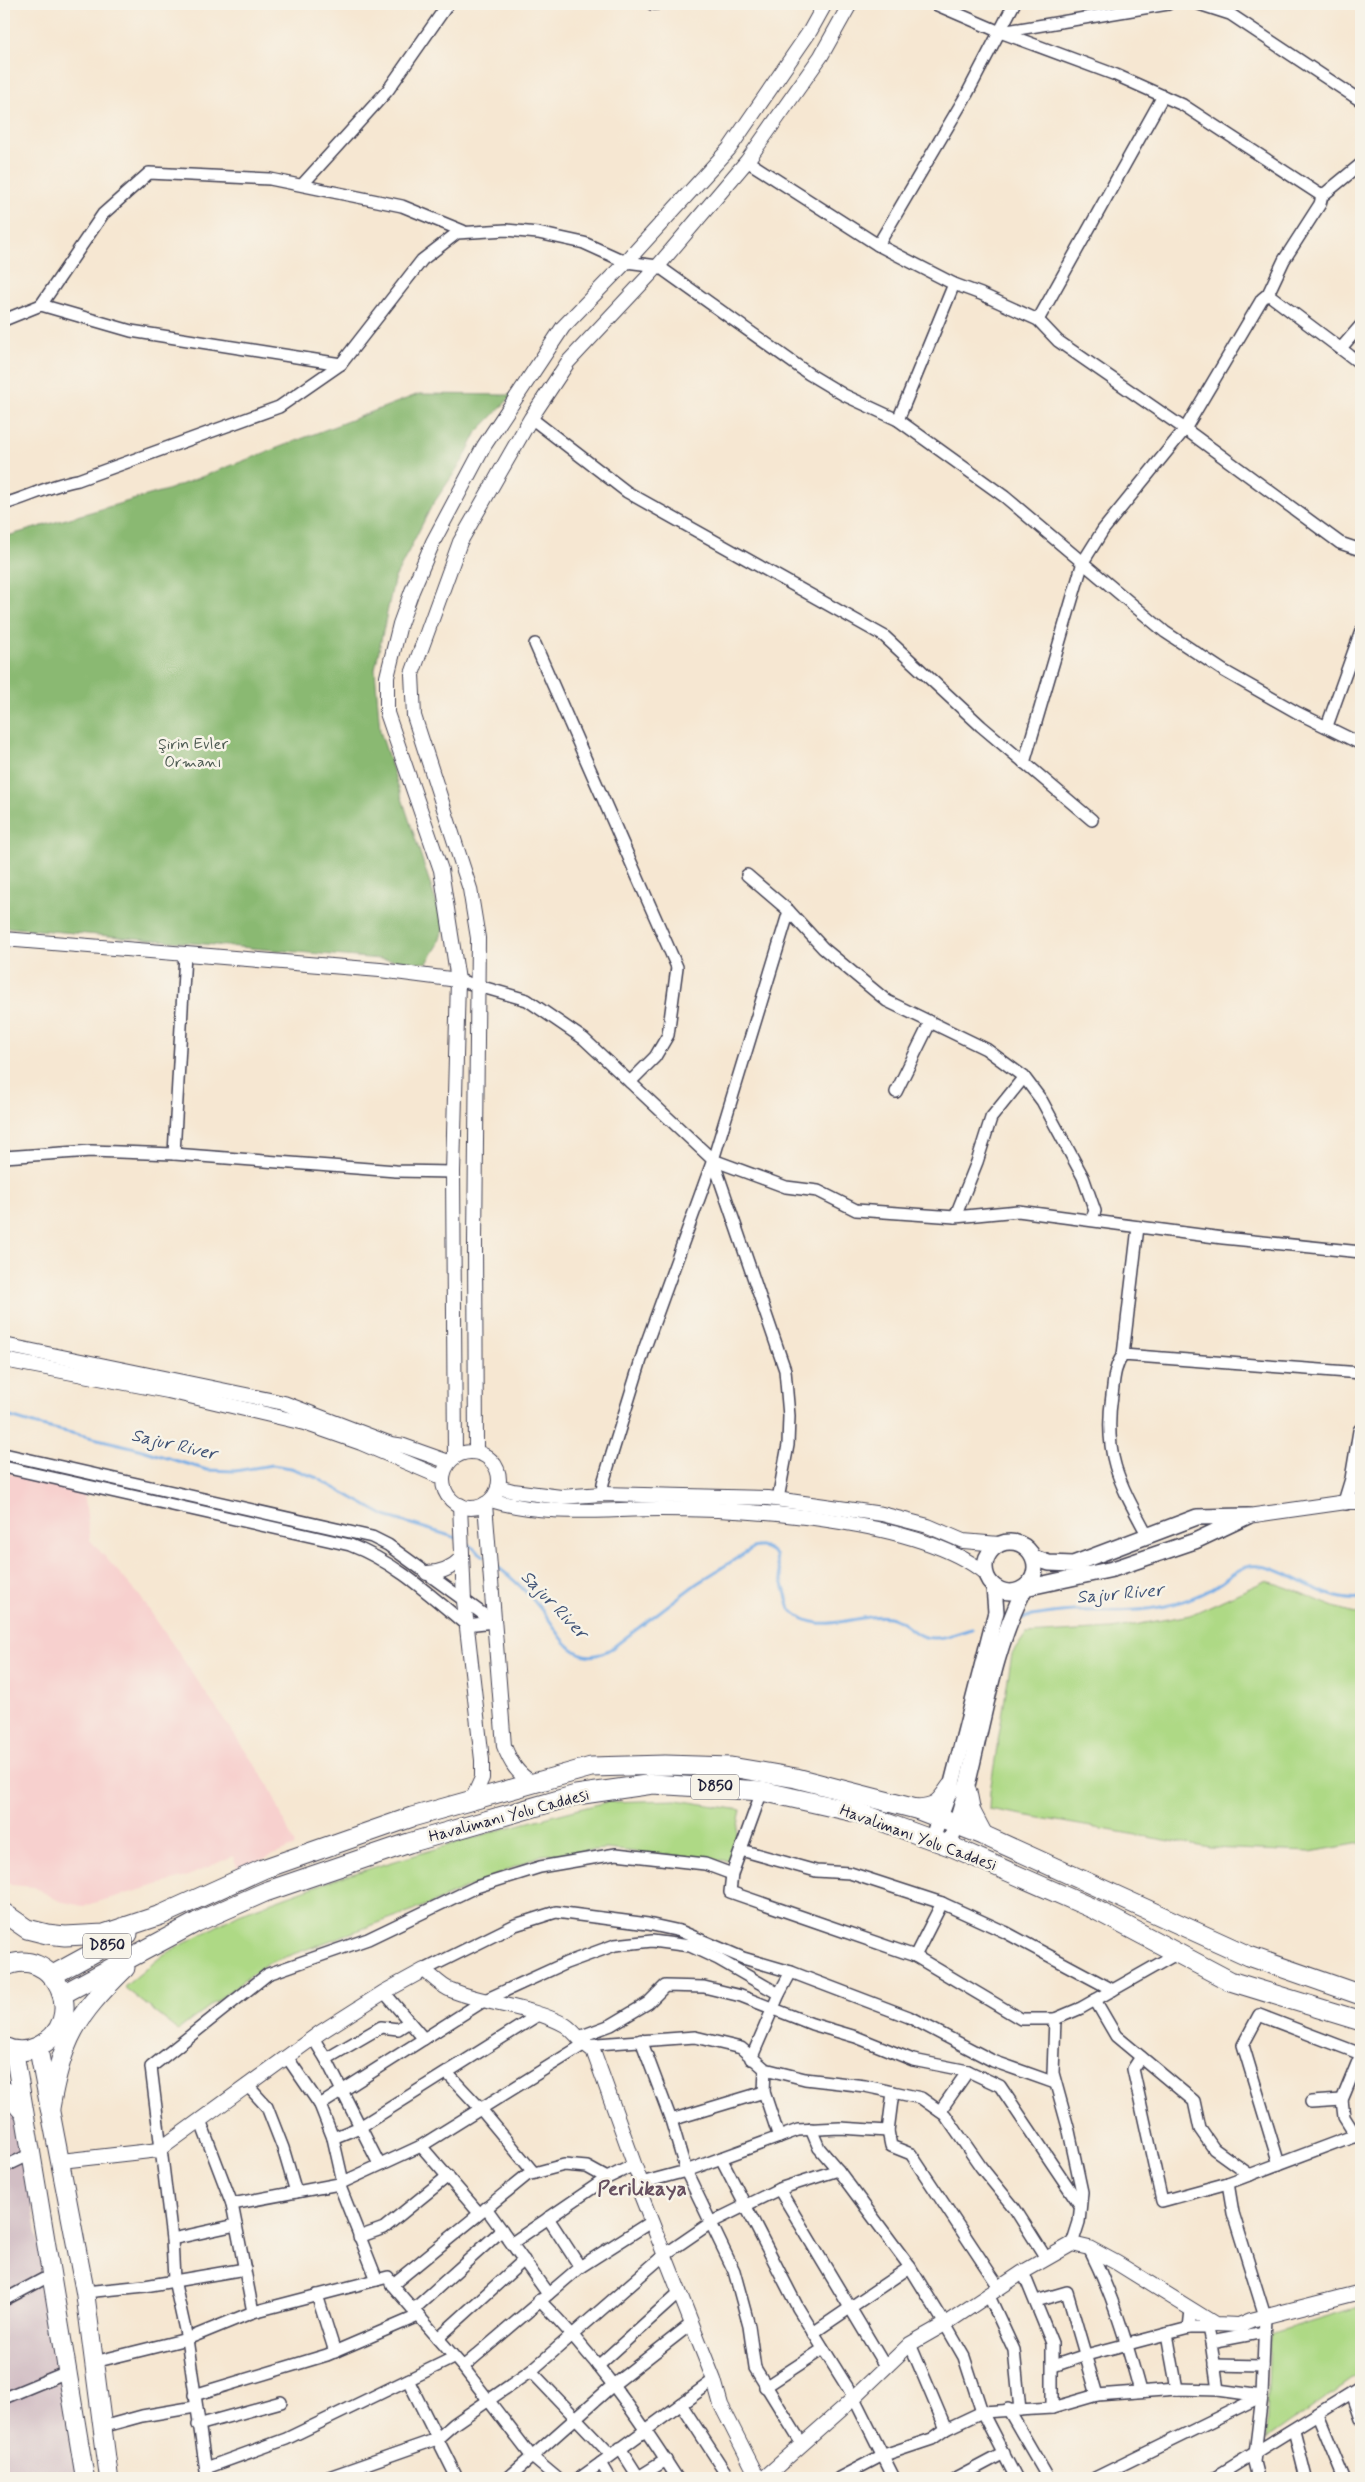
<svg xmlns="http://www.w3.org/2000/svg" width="1365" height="2482" font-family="Mynerve,sans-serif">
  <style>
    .built { fill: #f7d0ce }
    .industrial { fill: #d2bec4 }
    .green { fill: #aed985; stroke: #687e60 }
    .forest { fill: #8ab972; stroke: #566e56 }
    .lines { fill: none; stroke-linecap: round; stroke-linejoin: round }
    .stream { stroke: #78ade5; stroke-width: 3 }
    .minor-casing { stroke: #424052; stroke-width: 14 }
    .tertiary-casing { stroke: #424052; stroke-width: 16 }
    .secondary-casing { stroke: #424052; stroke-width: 18 }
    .primary-casing { stroke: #424052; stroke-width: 20 }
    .trunk-casing { stroke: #424052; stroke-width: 21 }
    .minor { stroke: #fff; stroke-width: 11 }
    .tertiary { stroke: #fff; stroke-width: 14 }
    .secondary { stroke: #fff; stroke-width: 15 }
    .primary { stroke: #fff; stroke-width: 18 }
    .trunk { stroke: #fff; stroke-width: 19 }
    .labels { text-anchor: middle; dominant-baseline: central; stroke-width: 5; stroke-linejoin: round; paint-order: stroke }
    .shield { fill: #f7f3e8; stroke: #62616f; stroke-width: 1 }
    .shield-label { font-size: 15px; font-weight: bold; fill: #22223b }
    .park-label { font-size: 16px; fill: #4c5951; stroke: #f7f3e8 }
    .street-label { font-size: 16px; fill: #22223b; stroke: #f7f3e8 }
    .water-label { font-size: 18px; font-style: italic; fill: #405376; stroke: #f7f3e8 }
    .district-label { font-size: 21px; font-weight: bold; fill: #675060; stroke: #f7f3e8 }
  </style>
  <rect width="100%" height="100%" fill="#f7f3e8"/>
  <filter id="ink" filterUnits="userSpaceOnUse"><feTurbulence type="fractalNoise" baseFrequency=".02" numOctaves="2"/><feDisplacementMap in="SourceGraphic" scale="10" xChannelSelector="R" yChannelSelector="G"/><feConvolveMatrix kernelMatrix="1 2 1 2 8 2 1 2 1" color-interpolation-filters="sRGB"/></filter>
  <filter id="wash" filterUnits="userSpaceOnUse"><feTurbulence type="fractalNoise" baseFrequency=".0096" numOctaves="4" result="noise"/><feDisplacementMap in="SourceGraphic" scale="20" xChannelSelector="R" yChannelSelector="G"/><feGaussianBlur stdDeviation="1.12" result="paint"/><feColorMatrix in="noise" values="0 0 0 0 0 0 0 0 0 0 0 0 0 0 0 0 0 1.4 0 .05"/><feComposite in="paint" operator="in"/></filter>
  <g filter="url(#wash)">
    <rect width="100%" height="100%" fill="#f6e7d2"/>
    <polygon class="built" points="4,1472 84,1491 90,1540 139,1595 268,1784 295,1846 238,1869 233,1856 186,1877 83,1906 59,1901 34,1887 11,1885 4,1880"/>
    <polygon class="industrial" points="4,2097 17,2110 77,2478 4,2478"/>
    <g class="green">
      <path d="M1265,1581c34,7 62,28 96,33v229l-51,9 -100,-4 -221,-39 1,-18 22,-137 14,-20 86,-5 78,-14z"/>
      <polygon points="677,1800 741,1810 731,1861 606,1849 542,1855 430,1904 266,1964 178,2030 124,1987 163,1955 239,1914 335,1879 506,1828 606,1802"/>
      <polygon points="1361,2306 1361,2373 1266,2440 1270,2334"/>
    </g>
    <polygon class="forest" points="419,394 513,395 477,432 463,460 431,507 394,580 375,669 380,731 444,926 438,945 427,963 4,927 4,537 167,490"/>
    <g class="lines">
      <g class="stream">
        <polyline points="4,1415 37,1425 132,1447 207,1470 235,1471 272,1465 291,1468 317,1478 385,1516 457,1538"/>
        <polyline points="467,1543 484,1556"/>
        <path d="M494,1564c19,14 36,31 50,49 11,13 19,33 35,40 12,6 23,1 33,-5l84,-64 57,-36c9,-3 16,0 22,7l15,54c29,30 64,3 99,8 11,2 18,10 27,16 16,11 38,1 56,-4"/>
        <path d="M1017,1619c19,-4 38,-7 57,-8 30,-1 60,2 91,-5 15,-3 31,-9 46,-17 12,-6 25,-21 39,-23 35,-4 71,38 111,33"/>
      </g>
    </g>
  </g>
  <g filter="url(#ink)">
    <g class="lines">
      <g class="minor-casing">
        <g id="minor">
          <polyline points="652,4 656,4"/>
          <polyline points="935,4 1000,32 1116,75 1183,105 1322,196"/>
          <polyline points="1199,4 1230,14 1361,101"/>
          <polyline points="1001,32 1168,4"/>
          <polyline points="747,161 878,245 954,284 981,294 1038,320 1058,341 1185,429 1340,543 1361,550"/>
          <polyline points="302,185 388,90 448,4"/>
          <polyline points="878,245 967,94 1014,4"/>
          <polyline points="1268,294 1361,364"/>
          <polyline points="41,305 103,214 149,173 270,179 402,206 463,231"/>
          <polyline points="4,320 41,305 131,331 341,364"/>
          <polyline points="1038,320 1163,96"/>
          <polyline points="1342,347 1361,325"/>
          <polyline points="531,418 627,492 884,636 981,726 1092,820"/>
          <polyline points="898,420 954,284"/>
          <path d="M4,504c25,-7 49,-20 74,-24l201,-73 62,-43 81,-104 35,-27 49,-3 32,3 46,10 42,19 32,4 151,108 35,21 54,25 107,77 160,135 59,39 74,42 63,31"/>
          <polyline points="535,644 677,967 668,1035 655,1057 630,1082"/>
          <polyline points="1327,726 1361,631"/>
          <polyline points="1024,763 1083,562 1103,530 1185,429 1262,299 1268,294 1284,260 1320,204 1322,196 1361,164"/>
          <polyline points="747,875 789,911 823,948 887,1001 986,1049 1024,1077 1042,1101 1083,1177 1095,1211 1091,1220"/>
          <polyline points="458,980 527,1000 584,1039 713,1160 785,1370 789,1416 788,1445 778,1499"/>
          <polyline points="896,1092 930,1023"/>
          <polyline points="174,1154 185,954"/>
          <polyline points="4,1157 91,1151 174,1154 396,1171 453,1172"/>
          <polyline points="713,1160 786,1187 818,1191 856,1210 955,1217 1018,1211 1223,1238 1361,1252"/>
          <polyline points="955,1217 977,1162 991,1118 1024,1077"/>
          <polyline points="1123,1355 1138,1227"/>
          <polyline points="4,1454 372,1537 388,1545 494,1622"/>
          <path d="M4,1467l346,78c45,17 79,49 116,80l28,-3"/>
          <polyline points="602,1494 603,1483 644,1350 713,1160 789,911"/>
          <path d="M1148,1536c-28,-52 -45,-80 -36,-141 2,-15 2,-28 11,-40l238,18"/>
          <polyline points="741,1850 816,1871 850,1873 942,1903 1005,1932 1113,1990"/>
          <polyline points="732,1874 730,1892 915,1956 1021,2019 1055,2019 1053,2073 1069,2131 1082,2192 1079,2222 1072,2244"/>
          <polyline points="915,1956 942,1903"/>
          <polyline points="424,1970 515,1925 556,1912 648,1924 680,1931 743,1958 791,1972 909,2017 993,2061 1055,2083"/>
          <polyline points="384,1992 424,2039"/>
          <polyline points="1095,2000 1116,2036 1194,2101 1200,2129 1214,2149 1250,2175"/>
          <polyline points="1055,2019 1081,2008 1178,1953"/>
          <polyline points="579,2037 611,2025 648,2003 665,1986 704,1987 741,1996 812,2024 856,2037 913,2060 968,2071 1000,2086 1080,2205"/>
          <polyline points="313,2038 326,2059 379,2164"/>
          <polyline points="641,2040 671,2120 686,2171 734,2271 749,2326 755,2368 802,2444"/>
          <polyline points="287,2057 320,2105 333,2138 343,2182"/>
          <polyline points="1141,2057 1133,2069 1162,2201 1228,2183 1361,2133"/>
          <polyline points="326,2059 381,2027 398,2029 409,2022"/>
          <polyline points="751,2059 779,1994 791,1972"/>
          <polyline points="765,2069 764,2092 779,2137"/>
          <polyline points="448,2074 480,2108 534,2173"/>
          <polyline points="247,2085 267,2107 283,2148 296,2192"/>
          <polyline points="1311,2102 1342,2100"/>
          <polyline points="320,2105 485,2000 566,1963 615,1945 652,1941 690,1946 718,1959 779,1994"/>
          <polyline points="940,2111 968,2071"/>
          <polyline points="200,2120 232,2204 253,2312"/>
          <polyline points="671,2120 764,2092"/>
          <polyline points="811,2129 819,2148 838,2170"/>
          <polyline points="888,2131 891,2146 911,2154 999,2287"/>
          <polyline points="333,2138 360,2127 538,2015"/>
          <polyline points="421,2146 479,2213"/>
          <polyline points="721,2158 798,2308 854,2398 894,2478"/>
          <polyline points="1279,2164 1243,2045 1259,2015 1361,2054 1342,2100 1344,2117 1356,2136"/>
          <polyline points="4,2167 31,2154"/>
          <polyline points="641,2183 686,2171 798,2130 840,2128 888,2131 893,2092"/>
          <polyline points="1228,2183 1233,2213 1265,2316 1262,2396 1254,2462 1258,2478"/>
          <polyline points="339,2184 377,2280"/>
          <polyline points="779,2189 885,2366"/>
          <polyline points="232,2204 339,2184 421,2146 583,2045 695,2037 741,2048 765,2069 805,2079 865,2086 921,2098 945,2115 981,2167 1015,2209 1046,2258"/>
          <polyline points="486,2208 548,2294"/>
          <polyline points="548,2218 580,2267"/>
          <polyline points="359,2237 384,2228 448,2176"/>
          <polyline points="172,2239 236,2225"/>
          <polyline points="512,2243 607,2178"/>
          <path d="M1089,2248c24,48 37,92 51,143"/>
          <polyline points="1023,2272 1052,2343 1052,2408"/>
          <polyline points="392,2285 527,2175 564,2165 587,2167 607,2178 634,2165"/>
          <polyline points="85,2292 145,2286 245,2269"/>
          <polyline points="988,2294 1014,2350 1020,2410"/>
          <polyline points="317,2295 335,2352"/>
          <polyline points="4,2300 51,2275"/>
          <path d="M539,2300c54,53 98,115 138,178"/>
          <polyline points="1036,2301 1067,2292 1097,2395"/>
          <polyline points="413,2310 502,2230"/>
          <polyline points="1189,2328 1208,2328 1211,2342"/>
          <polyline points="813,2333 910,2267"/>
          <polyline points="1167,2334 1177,2389"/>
          <polyline points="438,2338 524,2260"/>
          <polyline points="910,2344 946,2429"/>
          <polyline points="94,2362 187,2339 253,2312 388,2277 392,2285 463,2367 532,2457 557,2478"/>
          <polyline points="1214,2365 1263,2366"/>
          <polyline points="598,2366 680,2292"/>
          <polyline points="1053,2366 1086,2355 1189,2328 1191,2310"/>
          <polyline points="463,2367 580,2267 652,2221"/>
          <polyline points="531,2371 611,2455"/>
          <polyline points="408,2380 457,2478"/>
          <polyline points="765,2387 823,2349"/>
          <polyline points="1218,2390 1211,2342 1264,2332"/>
          <polyline points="1352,2393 1361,2419"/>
          <polyline points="194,2395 327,2355 418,2316"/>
          <polyline points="4,2398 67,2372"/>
          <polyline points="681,2404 729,2478"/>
          <polyline points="1008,2409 1048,2478"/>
          <polyline points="1318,2415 1344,2478"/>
          <polyline points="198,2425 281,2402"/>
          <polyline points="102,2427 142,2416 195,2407"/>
          <polyline points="1294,2430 1306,2478"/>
          <polyline points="620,2448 639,2478"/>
          <polyline points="206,2468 286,2439 453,2358"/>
          <polyline points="207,2478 187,2339 174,2280 172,2239 151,2067 268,1974 368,1939 476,1887 540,1867 616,1854 705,1864 732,1874 762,1791"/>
          <polyline points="326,2478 437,2439 454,2424 531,2371 664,2255 712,2222 779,2189 838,2170 910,2267 945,2324 964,2357 982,2412 1016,2478"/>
          <polyline points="508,2478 613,2385 691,2324"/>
          <polyline points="580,2478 601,2463"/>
          <polyline points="610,2478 601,2463 714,2380"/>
          <polyline points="637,2478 666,2460"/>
          <polyline points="839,2478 881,2456 932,2439 946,2429 982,2412 1052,2408 1097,2395 1177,2389 1218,2390 1262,2396 1095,2478"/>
          <polyline points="957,2478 1004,2453"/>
          <polyline points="1214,2478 1361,2387"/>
        </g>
      </g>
      <g class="tertiary-casing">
        <g id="tertiary">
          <polyline points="4,939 380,970 458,980"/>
          <polyline points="4,1345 284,1403 391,1444 404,1446 449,1462"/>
          <polyline points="4,1360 168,1391 304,1423 361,1443 443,1478"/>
          <polyline points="476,1452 475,1242 478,938 470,889 414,716 412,674 460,542 531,418 568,362 658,266 747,161 821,56 850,4"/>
          <circle cx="471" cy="1480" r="28"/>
          <polyline points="455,1456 453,1172 458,980 441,870 387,713 387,677 400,624 412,591 433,542 484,446 563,327 626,262 729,149 810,31 825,4"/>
          <polyline points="498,1487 513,1491 561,1497 602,1494 768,1498 882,1514 928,1526 963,1541 999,1544"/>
          <path d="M491,1500c54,17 114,9 170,9 87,0 255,9 324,64"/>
          <path d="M485,1504l19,242c7,17 13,28 29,37"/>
          <polyline points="460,1505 464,1601 482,1760 482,1778 472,1800"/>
          <polyline points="1248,1516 1346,1502 1361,1502"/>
          <path d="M427,1573c14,0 25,-5 35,-15"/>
          <path d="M61,2161l98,-11 162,-118 63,-40 40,-22c8,6 18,17 27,20 36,15 79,16 114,35 11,7 16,19 28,25l48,133v12l73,185 7,25 37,73"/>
          <polyline points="764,2478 842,2409 910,2344 945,2324 1023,2272 1072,2244 1089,2248 1117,2263 1215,2324 1239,2325 1251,2320 1361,2292"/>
        </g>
      </g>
      <g class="secondary-casing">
        <g id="secondary">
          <polyline points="1346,1502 1353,1479 1361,1431"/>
          <circle cx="1010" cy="1567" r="25"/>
          <polyline points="932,1839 951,1787 996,1612 994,1587"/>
          <path d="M949,1845c31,-84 35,-177 76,-257l88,-19 82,-28 53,-25 -51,1 -124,47 -24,-1 -15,-5"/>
        </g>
      </g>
      <g class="primary-casing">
        <g id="primary">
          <polyline points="38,2047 85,2292 109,2478"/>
          <polyline points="14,2050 85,2478"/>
          <polyline points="4,2090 23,2112"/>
        </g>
      </g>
      <g class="trunk-casing">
        <g id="trunk">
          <polyline points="967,1792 971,1812 983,1835"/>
          <path d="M916,1809c21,-1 24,-6 35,-22"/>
          <polyline points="4,1913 27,1929 47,1934 65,1936 104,1934 161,1915 263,1869 412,1817 591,1767 665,1765 731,1767 796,1778 916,1809 983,1835 1249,1956 1361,1995"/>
          <path d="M4,1967c48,-25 89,54 33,80 -10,5 -24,5 -33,0"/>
          <polyline points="51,1976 128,1934"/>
          <polyline points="63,1994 197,1922 265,1892 409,1843 576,1795 653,1784 762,1791 859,1813 955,1848 1096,1910 1230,1981 1361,2021"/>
          <path d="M50,2108c12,-69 25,-91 75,-140"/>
        </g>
      </g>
      <use href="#minor" class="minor"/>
      <use href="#tertiary" class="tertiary"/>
      <use href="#secondary" class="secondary"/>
      <use href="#primary" class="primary"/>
      <use href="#trunk" class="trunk"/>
    </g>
  </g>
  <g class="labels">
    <g class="shield">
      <rect x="691" y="1774.5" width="48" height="25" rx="4"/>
      <rect x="83" y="1933.5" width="48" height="25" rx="4"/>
    </g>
    <g class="shield-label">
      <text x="715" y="1787">D850</text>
      <text x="107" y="1946">D850</text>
    </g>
    <g class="park-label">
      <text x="193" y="744">Şirin Evler<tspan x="193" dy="18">Ormanı</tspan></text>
    </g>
    <g class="street-label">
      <text transform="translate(509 1816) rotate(-15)">Havalimanı Yolu Caddesi</text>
      <text transform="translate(918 1838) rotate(20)">Havalimanı Yolu Caddesi</text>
    </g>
    <g class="water-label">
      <text transform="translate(174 1445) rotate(13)">Sajur River</text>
      <text transform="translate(1120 1594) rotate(-5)">Sajur River</text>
      <text transform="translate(554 1605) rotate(46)">Sajur River</text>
    </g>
    <g class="district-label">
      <text x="642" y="2189">Perilikaya</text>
    </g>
  </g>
  <rect width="1365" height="2482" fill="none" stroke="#f7f3e8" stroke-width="20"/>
</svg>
